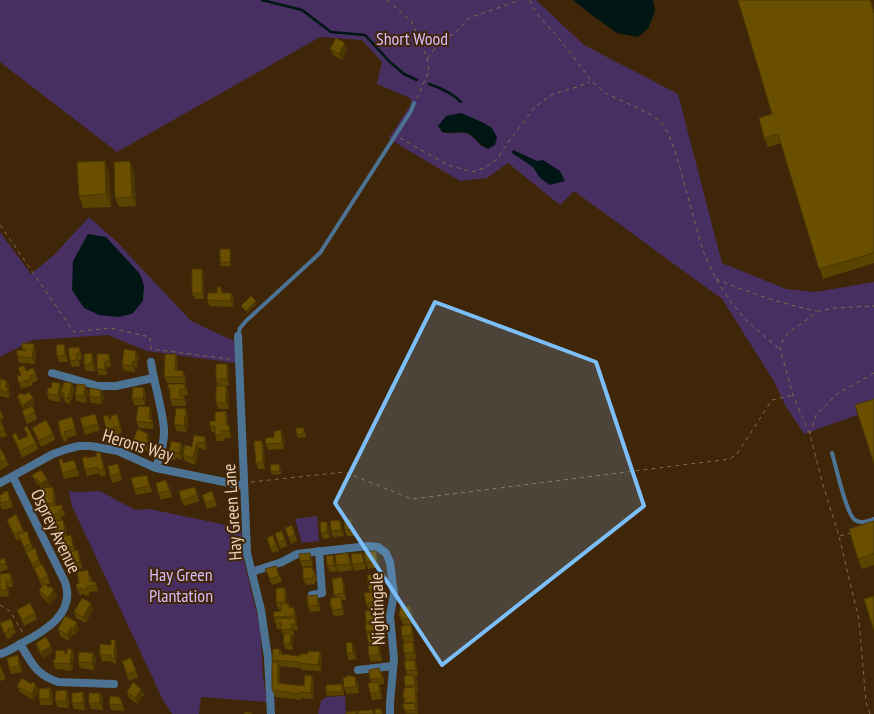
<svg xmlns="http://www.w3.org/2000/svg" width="874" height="714" font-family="'PT Sans Narrow',sans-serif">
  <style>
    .green { fill: #482f61; fill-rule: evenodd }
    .water { fill: #001614 }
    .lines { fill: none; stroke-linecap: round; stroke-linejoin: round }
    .stream { stroke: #001614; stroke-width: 2.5 }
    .path { stroke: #84694d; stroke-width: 1; stroke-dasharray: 4 4; stroke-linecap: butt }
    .lane { stroke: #4d7394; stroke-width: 4 }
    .street { stroke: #4d7394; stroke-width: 8 }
    .wall { fill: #5b4401 }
    .shaded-wall { fill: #4a3701 }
    .building { fill: #6a4f01; stroke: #4a3701 }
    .marked { fill: #7bbef8; fill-opacity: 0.2; stroke: #7bbef8; stroke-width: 4; stroke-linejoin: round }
    .labels { text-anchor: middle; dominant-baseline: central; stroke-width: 4; stroke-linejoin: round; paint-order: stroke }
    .park-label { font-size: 18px; fill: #dabbfe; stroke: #402609 }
    .street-label { font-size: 18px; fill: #eed2b8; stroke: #402609 }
  </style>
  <rect width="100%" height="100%" fill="#402609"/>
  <g class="green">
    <path d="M0,0h536l48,45 94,49 44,169 64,26 29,3 59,-10v127l-70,25 -19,-29 -10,-22 -53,-84 -148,-108 -14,14 -52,-42 -21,15 -27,3 -64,-38 -7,-5 23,-35 -2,-5 -33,-14 5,-22 -20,-22 -42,-3 -203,115 -117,-90zM492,128l-10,19c-4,-5 -10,-12 -16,-14 -7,-2 -15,2 -24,-1z"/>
    <polygon points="89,217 116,241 191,321 234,341 236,363 147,351 108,335 32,340 0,357 0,232 31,274 54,255"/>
    <polygon points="69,491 78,492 100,491 135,510 149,509 241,528 244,562 260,627 263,676 267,702 201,697 199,714 172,714 163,700 72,506"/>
    <polygon points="317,516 319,541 302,543 295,519"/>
    <polygon points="345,696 346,714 318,714 321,701 326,697"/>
  </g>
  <g class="water">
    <polygon points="573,0 653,0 655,11 648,29 638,37 617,33 593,16"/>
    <path d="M461,113l23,10 8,5 5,9 -2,8 -7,4c-9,-3 -12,-12 -21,-16 -5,-2 -17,1 -25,-1l-4,-6 8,-10z"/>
    <polygon points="513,150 537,161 543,160 560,171 565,181 550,185 540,178 533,167 512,153"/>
    <polygon points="88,234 106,237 140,274 144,286 143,301 132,314 118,317 99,315 84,308 72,290 73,261"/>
  </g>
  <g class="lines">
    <g class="stream">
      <polyline points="262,0 302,10 331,32 365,35 390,62 404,74 417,80"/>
      <path d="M429,84c12,4 23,9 32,18"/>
    </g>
    <g class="path">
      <polyline points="387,0 412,22 427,58 429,71 417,98"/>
      <polyline points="530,0 532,6 539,16 557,36 585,72 591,81 607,94 646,112 660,121 668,133 675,150 703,251 716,279 730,301 747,321 778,348"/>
      <polyline points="428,58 442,38 454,34 469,18 515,2 517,0"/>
      <polyline points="400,138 448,165 472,172 484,168 497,159 509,141 535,107 553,94 577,87 590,82"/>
      <polyline points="0,225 74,332 110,328 150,337 151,349 230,359"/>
      <path d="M716,279c34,14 66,25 101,32"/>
      <polyline points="810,434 816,415 837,394 874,373"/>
      <polyline points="251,482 344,472 412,499 730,459 737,454 772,400 793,395"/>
      <polyline points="840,536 850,533"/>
      <polyline points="0,605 10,611 23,633"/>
      <polyline points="870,714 866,702 859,620 839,536 823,485 810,435 793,395 780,349 783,339 791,331 819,311 834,308 874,306"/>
    </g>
    <g class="lane">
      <polyline points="238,336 240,328 246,321 320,253 411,111 414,103"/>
      <path d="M832,453c4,13 14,61 23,67 6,4 13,1 19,-1"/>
    </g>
    <g class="street">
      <polyline points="238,336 247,553 261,610 268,658 271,714"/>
      <path d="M151,362c3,22 11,44 13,67 1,13 -4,26 -8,39"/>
      <polyline points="52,373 98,386 116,386 153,378"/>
      <polyline points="0,483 53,454 67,449 79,446 91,446 118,451 156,468 244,486"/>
      <polyline points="252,572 282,562 297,554 368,546 378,547 386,553 390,562 394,594 390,616 394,659 390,703 390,714"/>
      <polyline points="312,595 322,593 319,551"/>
      <path d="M20,644c12,19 15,30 38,38l56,2"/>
      <path d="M0,654c8,-2 15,-7 22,-11 23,-12 54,-30 43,-61l-52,-105"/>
      <polyline points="358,670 393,666"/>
    </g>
  </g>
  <g class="wall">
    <polygon points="738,0 871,0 874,11 874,263 823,279 781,143 768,147 764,138 772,114"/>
    <polygon points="330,49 347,50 342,60 333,55"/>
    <polygon points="134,171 136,206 119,207 115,198"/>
    <polygon points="109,173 111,207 83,208 79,196"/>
    <polygon points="231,252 231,266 221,266 220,262"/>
    <polygon points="204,275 204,299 195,299 192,293"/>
    <polygon points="221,287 223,293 231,293 234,300 233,307 210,306 207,300 217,293"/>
    <polygon points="34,344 36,351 35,364 19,363 17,356 22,350 22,349"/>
    <polygon points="64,344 66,350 68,362 59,362 57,356"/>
    <polygon points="68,348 81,353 82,359 79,360 80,366 72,367 70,361"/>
    <polygon points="136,351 139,357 137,367 135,367 135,372 124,371 122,365"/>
    <polygon points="92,353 94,360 95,371 86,371 84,365"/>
    <polygon points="109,354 111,360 111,367 107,367 107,375 99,375 97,369"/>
    <polygon points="176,354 178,360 178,370 183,371 186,377 186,383 167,383 164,377"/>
    <polygon points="33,368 38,380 32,383 33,385 21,389 17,376 21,375 26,371"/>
    <polygon points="229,370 229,386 218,386 216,379"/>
    <polygon points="0,379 10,388 9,390 10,394 9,398 0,396"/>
    <polygon points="60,383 62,389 72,383 74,389 72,400 71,400 70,404 66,403 61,393 60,402 49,400 47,394 51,388"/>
    <polygon points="185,384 188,391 188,395 182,396 186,402 186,406 172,406 170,399 170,393 168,388"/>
    <polygon points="85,385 88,391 86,403 77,401 75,395"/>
    <polygon points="144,388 146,394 145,405 134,405 132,398"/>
    <polygon points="229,393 229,409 218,409 216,403"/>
    <polygon points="24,395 33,398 35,404 32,406 37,419 27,424 22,411 24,410 19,402 17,396"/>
    <polygon points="89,396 104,396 102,404 91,403"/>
    <polygon points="150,407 152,413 151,419 154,425 153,429 139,428 136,421"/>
    <polygon points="0,409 4,418 0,420 7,436 1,438 0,436"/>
    <polygon points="186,409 188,415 187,432 177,431 174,424"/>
    <polygon points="95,414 100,430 85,435 83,428"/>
    <polygon points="117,414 122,433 108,436 106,429 108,415 110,419 111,419"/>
    <polygon points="72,417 77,435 67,438 67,441 64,442 61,436"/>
    <polygon points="228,418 228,425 231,432 231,438 224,438 224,441 217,441 215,435 215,432 212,432 210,426 215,421"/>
    <polygon points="24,428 36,443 38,449 22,458 12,435 19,440 27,436"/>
    <polygon points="32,428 53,433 55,440 41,447 35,434"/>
    <polygon points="305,431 306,437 298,438 297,435"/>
    <polygon points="148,434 150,440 149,442 150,446 148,452 135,446 133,440"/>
    <polygon points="194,435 207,443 206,450 199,448 197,461 196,461 195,465 185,461 183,455 192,447"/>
    <polygon points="274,437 284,437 284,449 268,450 266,444"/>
    <polygon points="262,441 264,447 265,469 258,469 256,463"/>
    <polygon points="181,443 184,449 182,460 176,458 175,460 171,460 169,453"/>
    <polygon points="0,449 6,459 9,465 0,470"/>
    <polygon points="87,458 102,458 106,475 101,477 99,473 87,476 85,470"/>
    <polygon points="62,459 64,463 77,467 79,476 64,479 62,473"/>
    <polygon points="118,464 122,480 112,483 110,476"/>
    <polygon points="280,467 281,474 272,475 271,472"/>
    <polygon points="32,475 47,479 50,486 47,487 53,487 55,493 56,505 64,511 65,516 61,516 61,520 63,520 66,527 67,536 73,542 75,551 78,550 80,557 82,568 74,570 72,564 71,564 68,554 67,554 65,549 64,549 61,539 59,539 56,533 54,527 55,521 51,522 50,517 47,517 45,510 44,510 42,504 42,489 39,485 38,486 35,482"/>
    <polygon points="149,481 152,492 136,495 134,489"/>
    <polygon points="169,486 172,497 161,500 158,493"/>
    <polygon points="8,491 13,507 2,510 0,505 0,495 3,494"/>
    <polygon points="212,491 217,506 207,509 202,495"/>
    <polygon points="197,493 199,501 184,506 181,500"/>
    <polygon points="16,514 24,532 29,536 33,549 37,552 41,565 48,576 50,583 46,585 57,596 49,604 41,596 39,590 42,586 20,539 17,541 9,526 7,520"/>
    <polygon points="874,521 874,565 862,569 858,559"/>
    <polygon points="292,525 297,541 291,544 285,528"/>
    <polygon points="353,525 354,536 347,536 345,530"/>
    <polygon points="342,526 344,536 333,537 331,531"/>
    <polygon points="329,528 330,538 323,539 321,533"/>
    <polygon points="282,531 287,546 280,549 275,533"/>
    <polygon points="273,535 279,551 272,553 267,538"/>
    <polygon points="348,553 351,560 352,570 338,572 336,565"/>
    <polygon points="362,553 365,559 366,569 354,571 352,564"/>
    <polygon points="333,555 335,561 337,571 330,572 327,566"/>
    <polygon points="378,557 379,567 368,569 366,562"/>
    <polygon points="4,558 8,569 0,572 0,560"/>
    <polygon points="312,559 313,566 302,567 300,561"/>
    <polygon points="276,566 282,582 272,585 265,569"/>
    <polygon points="312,567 316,576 317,581 315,581 315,584 306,585 303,579"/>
    <polygon points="0,574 13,580 13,587 8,587 9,596 0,597"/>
    <polygon points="91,576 92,582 95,582 98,591 89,592 90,595 85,596 84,594 80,595 77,589 79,583"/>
    <polygon points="379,580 381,595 376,595 378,608 368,609 366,603 370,592 369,590"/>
    <polygon points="344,584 346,600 342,600 344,615 334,616 330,606 335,597 334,595"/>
    <polygon points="287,594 287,604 289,604 291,608 296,614 296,621 297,624 298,630 294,630 294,635 292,636 293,641 293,650 286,649 283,643 284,636 281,629 277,629 274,617 281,611 281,609 278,609 276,602"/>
    <polygon points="317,595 319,601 320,611 310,612 308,606"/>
    <polygon points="91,603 93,609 86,623 76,618 74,612"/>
    <polygon points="410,606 412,612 414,624 404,626 399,616"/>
    <polygon points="17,610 35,613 37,619 24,626"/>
    <polygon points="375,610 378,617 378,627 377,627 379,638 380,648 382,661 371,662 369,656 369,645 366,631 366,622"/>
    <polygon points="65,616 79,629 76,635 73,634 69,641 60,636 58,629"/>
    <polygon points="11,619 16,633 11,635 12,637 7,639 0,623"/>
    <polygon points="411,625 413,631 414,642 404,643 402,636"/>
    <polygon points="36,643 53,652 43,658 38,650"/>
    <polygon points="117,646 116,664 114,664 113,662 102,661 100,655"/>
    <polygon points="415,648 416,659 406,660 404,653"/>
    <polygon points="72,649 74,656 72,671 56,669 53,663 55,660 65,651 66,654 67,654"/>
    <polygon points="280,649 282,654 300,656 320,652 322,658 321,671 302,670 301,668 279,666 280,669 280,683 304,686 312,676 314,682 313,699 301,698 301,700 275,697 272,690 273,662 272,660"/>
    <polygon points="355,649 356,659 349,660 347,654"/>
    <polygon points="93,653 96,659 94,670 80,668 78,662"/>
    <polygon points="18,655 20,662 22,672 11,674 9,668"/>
    <polygon points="131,658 138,677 129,681 122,661"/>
    <polygon points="0,664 6,679 0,681"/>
    <polygon points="417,666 418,676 415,677 417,681 418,691 416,691 418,708 417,708 418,714 405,714 406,714 403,707 405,704 403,698 406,688 405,686 407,675 406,671"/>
    <polygon points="379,668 384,679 384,684 379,685 382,699 372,700 370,693 372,683 370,679"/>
    <polygon points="355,676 358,683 359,693 347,694 344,688"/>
    <polygon points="31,684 36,685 39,691 33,700 20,692 17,686"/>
    <polygon points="342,684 343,687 344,695 327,696 326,692"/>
    <polygon points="50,688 53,694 53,705 41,705 39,699"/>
    <polygon points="141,689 144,695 137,704 129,698 127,692"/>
    <polygon points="83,692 85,699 85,710 74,709 72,703"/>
    <polygon points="100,693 103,699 103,710 91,709 89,703"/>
    <polygon points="69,697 69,708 58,707 55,701"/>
    <polygon points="119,697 124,708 124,711 111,710 109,704"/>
  </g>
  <g class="shaded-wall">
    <polygon points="345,43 347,50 342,60 339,54"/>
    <polygon points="105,161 109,173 111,207 106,194"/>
    <polygon points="130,161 134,171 136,206 132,197"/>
    <polygon points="230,249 231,252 231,266 230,262"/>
    <polygon points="202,269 204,275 204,299 202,293"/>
    <polygon points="231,293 234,300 233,307 231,301"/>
    <polygon points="256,301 257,304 247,314 246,311"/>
    <polygon points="34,344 36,351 35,364 32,358"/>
    <polygon points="64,344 66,350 68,362 65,355"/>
    <polygon points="136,351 139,357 137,367 135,361"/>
    <polygon points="92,353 94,360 95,371 92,364"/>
    <polygon points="109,354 111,360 111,367 109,361"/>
    <polygon points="176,354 178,360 178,377 175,370"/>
    <polygon points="105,361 107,367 107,375 105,369"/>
    <polygon points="133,361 135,367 135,372 132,366"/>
    <polygon points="227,364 229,370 229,386 227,379"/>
    <polygon points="183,371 186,377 186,383 183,377"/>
    <polygon points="7,381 10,388 9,390 10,394 9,398 5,387"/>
    <polygon points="60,383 62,389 60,402 58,395"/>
    <polygon points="72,383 74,389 72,400 70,394"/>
    <polygon points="185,384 188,391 188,395 185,389"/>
    <polygon points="85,385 88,391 86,403 84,396"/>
    <polygon points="226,386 229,393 229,409 226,403"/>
    <polygon points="144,388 146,394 145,405 143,399"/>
    <polygon points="101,390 104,396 102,404 100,398"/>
    <polygon points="68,394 71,400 70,404 68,398"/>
    <polygon points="184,396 186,402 186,406 184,399"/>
    <polygon points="33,398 35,404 25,411 23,405"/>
    <polygon points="150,407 152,413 151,421 152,419 154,425 153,429 149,419"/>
    <polygon points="186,409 188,415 187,432 184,426"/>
    <polygon points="226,411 228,418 228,432 226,425"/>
    <polygon points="229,425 231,432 231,438 229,431"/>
    <polygon points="281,430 284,437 284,449 282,443"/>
    <polygon points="148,434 150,440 149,442 150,446 148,452 145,446 146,438"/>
    <polygon points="205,437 207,443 206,450 204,443"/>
    <polygon points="262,441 264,447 265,469 263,462"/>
    <polygon points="197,442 199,448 197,461 194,455"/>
    <polygon points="181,443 184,449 182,460 179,453"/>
    <polygon points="193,455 196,461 195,465 193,458"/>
    <polygon points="37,479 39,485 38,486 35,480"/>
    <polygon points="47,479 50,486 43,490 40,484"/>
    <polygon points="53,487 55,493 56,509 54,503"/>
    <polygon points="351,519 353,525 354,536 352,529"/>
    <polygon points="63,520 66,527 67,538 65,532"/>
    <polygon points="340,520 342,526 344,536 341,530"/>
    <polygon points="327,522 329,528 330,538 327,532"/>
    <polygon points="78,550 80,557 82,568 80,562"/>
    <polygon points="376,551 378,557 379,567 377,561"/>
    <polygon points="310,553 312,559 313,566 311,560"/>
    <polygon points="348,553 351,560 352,570 350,564"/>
    <polygon points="362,553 365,559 366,569 364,563"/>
    <polygon points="333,555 335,561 337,571 334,565"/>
    <polygon points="10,573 13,580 13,587 11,580"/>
    <polygon points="377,574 379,580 381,595 379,588"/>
    <polygon points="342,577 344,584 346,600 344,593"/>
    <polygon points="6,581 8,587 9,596 7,590"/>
    <polygon points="285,588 287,594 287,608 285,602"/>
    <polygon points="54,590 57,596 49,604 47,598"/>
    <polygon points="375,592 377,598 378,608 376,602"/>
    <polygon points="317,595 319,601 320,611 318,605"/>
    <polygon points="341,597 343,603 344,615 342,609"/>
    <polygon points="91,603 93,609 86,623 83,617"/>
    <polygon points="410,606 412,612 414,624 411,618"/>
    <polygon points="294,607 296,614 298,630 295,624"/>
    <polygon points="375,610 378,617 378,627 376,621"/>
    <polygon points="77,622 79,629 76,635 73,629"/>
    <polygon points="376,623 378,629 379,637 376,630"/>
    <polygon points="291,624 294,630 294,635 292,629"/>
    <polygon points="411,625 413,631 414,642 412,635"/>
    <polygon points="71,627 73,634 69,641 67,635"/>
    <polygon points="377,632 379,638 380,648 378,642"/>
    <polygon points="291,634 293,641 293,650 290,643"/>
    <polygon points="115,640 117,646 116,664 114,658"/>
    <polygon points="352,642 355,649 356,659 353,653"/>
    <polygon points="413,642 415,648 416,659 414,652"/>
    <polygon points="378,644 381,651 382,661 379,654"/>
    <polygon points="51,646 53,652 43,658 41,652"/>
    <polygon points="72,649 74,656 72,671 70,664"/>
    <polygon points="320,652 322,658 321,671 318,665"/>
    <polygon points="93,653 96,659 94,670 92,663"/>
    <polygon points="18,655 20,662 22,672 19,666"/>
    <polygon points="415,660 417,666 418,676 416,670"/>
    <polygon points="278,662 280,669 281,689 278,683"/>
    <polygon points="414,675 417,681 418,691 415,685"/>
    <polygon points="312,676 314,682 313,699 311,693"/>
    <polygon points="355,676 358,683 359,693 356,686"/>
    <polygon points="378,682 381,688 382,699 380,692"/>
    <polygon points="36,685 39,691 33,700 31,694"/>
    <polygon points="415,687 417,693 418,708 416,702"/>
    <polygon points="50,688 53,694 53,705 50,699"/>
    <polygon points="141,689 144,695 137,704 135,698"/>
    <polygon points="67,690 69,697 69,708 66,701"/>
    <polygon points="83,692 85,699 85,710 83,703"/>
    <polygon points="100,693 103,699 103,710 100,703"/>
    <polygon points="415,703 417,709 418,714 416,710"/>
  </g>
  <g class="building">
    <polygon points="738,0 870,0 874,13 874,253 819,269 778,134 764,138 759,118 772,114"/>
    <polygon points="336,38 345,43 339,54 330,49"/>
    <polygon points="105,161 106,194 79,196 77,162"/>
    <polygon points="130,161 132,197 115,198 114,162"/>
    <rect x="220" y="249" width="10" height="13"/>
    <rect x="192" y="269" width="10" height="24"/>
    <polygon points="217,287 221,287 221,293 231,293 231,301 207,300 208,293 217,293"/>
    <polygon points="251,296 256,301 246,311 241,306"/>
    <polygon points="22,343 34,344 32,358 17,356 17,350 25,351 25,349 22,349"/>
    <polygon points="64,344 65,355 57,356 56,345"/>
    <polygon points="79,347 80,353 76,354 77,360 70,361 68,348"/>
    <polygon points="124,349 136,351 135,361 133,361 132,366 122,365"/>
    <polygon points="92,353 92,364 84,365 84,354"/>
    <polygon points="97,354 109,354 109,361 105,361 105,369 97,369"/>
    <polygon points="165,354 176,354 175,370 183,371 183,377 164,377"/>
    <rect x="216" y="364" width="11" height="15"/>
    <polygon points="24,365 26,371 33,368 36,374 30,376 31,379 19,383 17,376 21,375 18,368"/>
    <polygon points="0,379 7,381 5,387 8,388 7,392 0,390"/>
    <polygon points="52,382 60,383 58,395 47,394 48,388 51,388"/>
    <polygon points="64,382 72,383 70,394 68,394 68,398 64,397 64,393 61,393"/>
    <polygon points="77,384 85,385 84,396 75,395"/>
    <polygon points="168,384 185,384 185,389 180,389 180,396 184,396 184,399 170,399 170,388 168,388"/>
    <rect x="216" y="386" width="10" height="17"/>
    <polygon points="133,387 144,388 143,399 132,398"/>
    <polygon points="90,388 101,390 100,398 89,396"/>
    <polygon points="29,392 33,398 23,405 17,396 21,393 24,395"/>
    <polygon points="874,399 874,464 855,405"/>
    <polygon points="32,406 35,412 25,417 22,411"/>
    <polygon points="138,406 150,407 149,419 152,419 151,423 136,421"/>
    <polygon points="176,408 186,409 184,426 174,424"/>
    <polygon points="226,411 226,425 229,425 229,431 221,431 221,435 215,435 215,426 210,426 210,421 215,421 215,412"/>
    <polygon points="95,414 98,424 83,428 80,418"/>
    <polygon points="117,414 120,426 106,429 103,416 108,415 109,420 111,419 111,416"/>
    <polygon points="72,417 75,429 64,432 65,435 61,436 58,421"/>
    <polygon points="0,419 4,430 0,432"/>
    <polygon points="46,420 53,433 39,441 32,428"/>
    <polygon points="27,426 36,443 20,451 12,435 16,433 19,440 28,436 24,428"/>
    <polygon points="296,428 304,428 304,434 297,435"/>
    <polygon points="138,429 148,434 146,438 148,440 145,446 133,440"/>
    <polygon points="281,430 282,443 266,444 265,438 274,437 274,431"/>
    <polygon points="194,435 205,437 204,443 197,442 194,455 193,455 193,458 183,455 185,445 192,447"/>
    <polygon points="171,441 181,443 179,453 173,452 173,454 169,453"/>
    <polygon points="254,441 262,441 263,462 256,463"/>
    <polygon points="0,449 1,449 6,459 0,462"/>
    <polygon points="100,452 104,469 98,470 97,467 85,470 82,458 87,456 87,458 97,456 96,453"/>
    <polygon points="62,459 63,463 74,460 77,469 62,473 59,460"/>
    <polygon points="118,464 120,474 110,476 108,466"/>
    <polygon points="279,464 280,471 271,472 270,465"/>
    <polygon points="41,470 47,479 40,484 37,479 35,480 32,475"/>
    <polygon points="147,475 149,486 134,489 131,478"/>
    <polygon points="166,480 169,491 158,493 156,483"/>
    <polygon points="53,487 54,503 42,504 42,488"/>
    <polygon points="195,487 197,495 181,500 179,491"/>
    <polygon points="8,491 10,501 0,503 0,495 3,494 3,492"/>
    <polygon points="212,491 215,500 205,503 202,495"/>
    <polygon points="62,505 62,510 59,510 59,514 49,515 49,511 45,511 45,506"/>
    <polygon points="16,514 23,530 14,534 7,520"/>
    <polygon points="351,519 352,529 345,530 344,520"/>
    <polygon points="63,520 65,532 56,532 56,527 54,527 53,521"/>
    <polygon points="340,520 341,530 331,531 330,521"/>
    <polygon points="874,521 874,554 858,559 849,529"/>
    <polygon points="320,522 327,522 327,532 321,533"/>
    <polygon points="292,525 295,535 288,537 285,528"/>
    <polygon points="27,531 29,536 28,537 31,543 24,547 18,535"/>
    <polygon points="282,531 285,540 278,542 275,533"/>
    <polygon points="71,535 73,546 65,548 63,542 61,542 60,537"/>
    <polygon points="273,535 276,545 270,547 267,538"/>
    <polygon points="35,548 37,552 36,553 39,560 32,564 26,552"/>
    <polygon points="78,550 80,562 72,563 70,557 68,558 67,553"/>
    <polygon points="376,551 377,561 366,562 364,552"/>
    <polygon points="310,553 311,560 300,561 299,554"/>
    <polygon points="348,553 350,564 336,565 335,555"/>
    <polygon points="362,553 364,563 352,564 351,554"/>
    <polygon points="333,555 334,565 327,566 326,556"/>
    <polygon points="4,558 6,563 0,565 0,560"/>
    <polygon points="42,564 48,576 40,580 34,568"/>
    <polygon points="276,566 279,576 270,579 265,569"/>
    <polygon points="312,567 312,570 314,570 314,575 313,575 313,578 303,579 303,568"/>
    <polygon points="88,570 90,582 95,582 96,585 87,586 87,589 82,589 82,588 77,589 76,584 79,583 77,572"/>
    <polygon points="10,573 11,580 6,581 7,590 0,590 0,574"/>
    <polygon points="377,574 379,588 369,590 367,575"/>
    <polygon points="342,577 344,593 334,595 332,579"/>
    <polygon points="45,584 49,588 50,586 54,590 47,598 39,590"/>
    <rect x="276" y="588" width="9" height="14"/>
    <polygon points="375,592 376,602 366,603 364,593"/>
    <polygon points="317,595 318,605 308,606 307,596"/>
    <polygon points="874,596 874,631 864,599"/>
    <polygon points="341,597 342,609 332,610 332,606 330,606 331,598"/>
    <polygon points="82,598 91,603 83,617 74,612"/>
    <polygon points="30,603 35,613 22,620 17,610"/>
    <polygon points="281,604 289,604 289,608 294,607 294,616 274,617 273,612 281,611"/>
    <polygon points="410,606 411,618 401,619 401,616 399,616 399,612 400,611 400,607"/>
    <polygon points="375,610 376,621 366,622 365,611"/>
    <polygon points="65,616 77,622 73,629 71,627 67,635 58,629"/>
    <polygon points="295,618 295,624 291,624 292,629 281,630 281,622 275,623 275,619"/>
    <polygon points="11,619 14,627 8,629 9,631 4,633 0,623"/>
    <polygon points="376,623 376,630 366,631 365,624"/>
    <polygon points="411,625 412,635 402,636 401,626"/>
    <polygon points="377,632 378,642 368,643 367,633"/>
    <polygon points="284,634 291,634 290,643 283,643"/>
    <polygon points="46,637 51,646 41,652 36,643"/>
    <polygon points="111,639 115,640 114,658 111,658 111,655 100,655 100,644 111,645"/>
    <polygon points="352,642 353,653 347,654 346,643"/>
    <polygon points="413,642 414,652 404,653 403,643"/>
    <polygon points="378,644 379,654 369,656 368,646"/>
    <polygon points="67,649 72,649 70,664 53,663 54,659 55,660 56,650 65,651 64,653 67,654"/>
    <polygon points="273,649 280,649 279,654 300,656 300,654 308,654 308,651 320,652 318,665 299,663 299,662 272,660"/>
    <polygon points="79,652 93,653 92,663 78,662"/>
    <polygon points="18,655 19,666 9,668 7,658"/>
    <polygon points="131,658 136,671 127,674 122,661"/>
    <polygon points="415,660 416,670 406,671 404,661"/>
    <polygon points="272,662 278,662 278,683 304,686 305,675 312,676 311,693 299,692 299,694 272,690"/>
    <polygon points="0,664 3,673 0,674"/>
    <polygon points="379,668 380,673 381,673 382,678 370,679 369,670"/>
    <polygon points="351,675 351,677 355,676 356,686 344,688 343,678 347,677 347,676"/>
    <polygon points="414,675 415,685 405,686 404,676"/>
    <polygon points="22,678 31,684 33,682 36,685 31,694 17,686"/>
    <polygon points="133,682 141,689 135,698 127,692"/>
    <polygon points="378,682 380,692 370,693 368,683"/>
    <polygon points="342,684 342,692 326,692 326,685"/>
    <polygon points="415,687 416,702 405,703 405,698 403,698 403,693 404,693 404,688"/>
    <polygon points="50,688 50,699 39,699 39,689"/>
    <polygon points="67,690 66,701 55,701 56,691"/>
    <polygon points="83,692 83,703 72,703 72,693"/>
    <rect x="89" y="693" width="11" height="10"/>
    <polygon points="110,696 119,697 122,702 122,705 109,704"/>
    <polygon points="415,703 416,710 405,711 404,707 403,707 402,704"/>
    <polygon points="375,709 381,709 382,714 375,714"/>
    <polygon points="373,710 373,714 358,714 358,711"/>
    <polygon points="356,711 356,714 346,714 346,712"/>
    <polygon points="245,712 252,713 252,714 244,714"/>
    <polygon points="416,713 416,714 405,714"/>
  </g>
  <path class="marked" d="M435,302l161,60 48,144 -202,159 -107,-162z"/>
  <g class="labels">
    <g class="park-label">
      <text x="412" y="38">Short Wood</text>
      <text x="181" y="574">Hay Green<tspan x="181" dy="21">Plantation</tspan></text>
    </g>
    <g class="street-label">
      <text transform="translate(138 445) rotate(17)">Herons Way</text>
      <text transform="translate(232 512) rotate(-94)">Hay Green Lane</text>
      <text transform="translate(56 531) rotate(64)">Osprey Avenue</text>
      <text transform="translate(377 609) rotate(-92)">Nightingale</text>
    </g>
  </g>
</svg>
